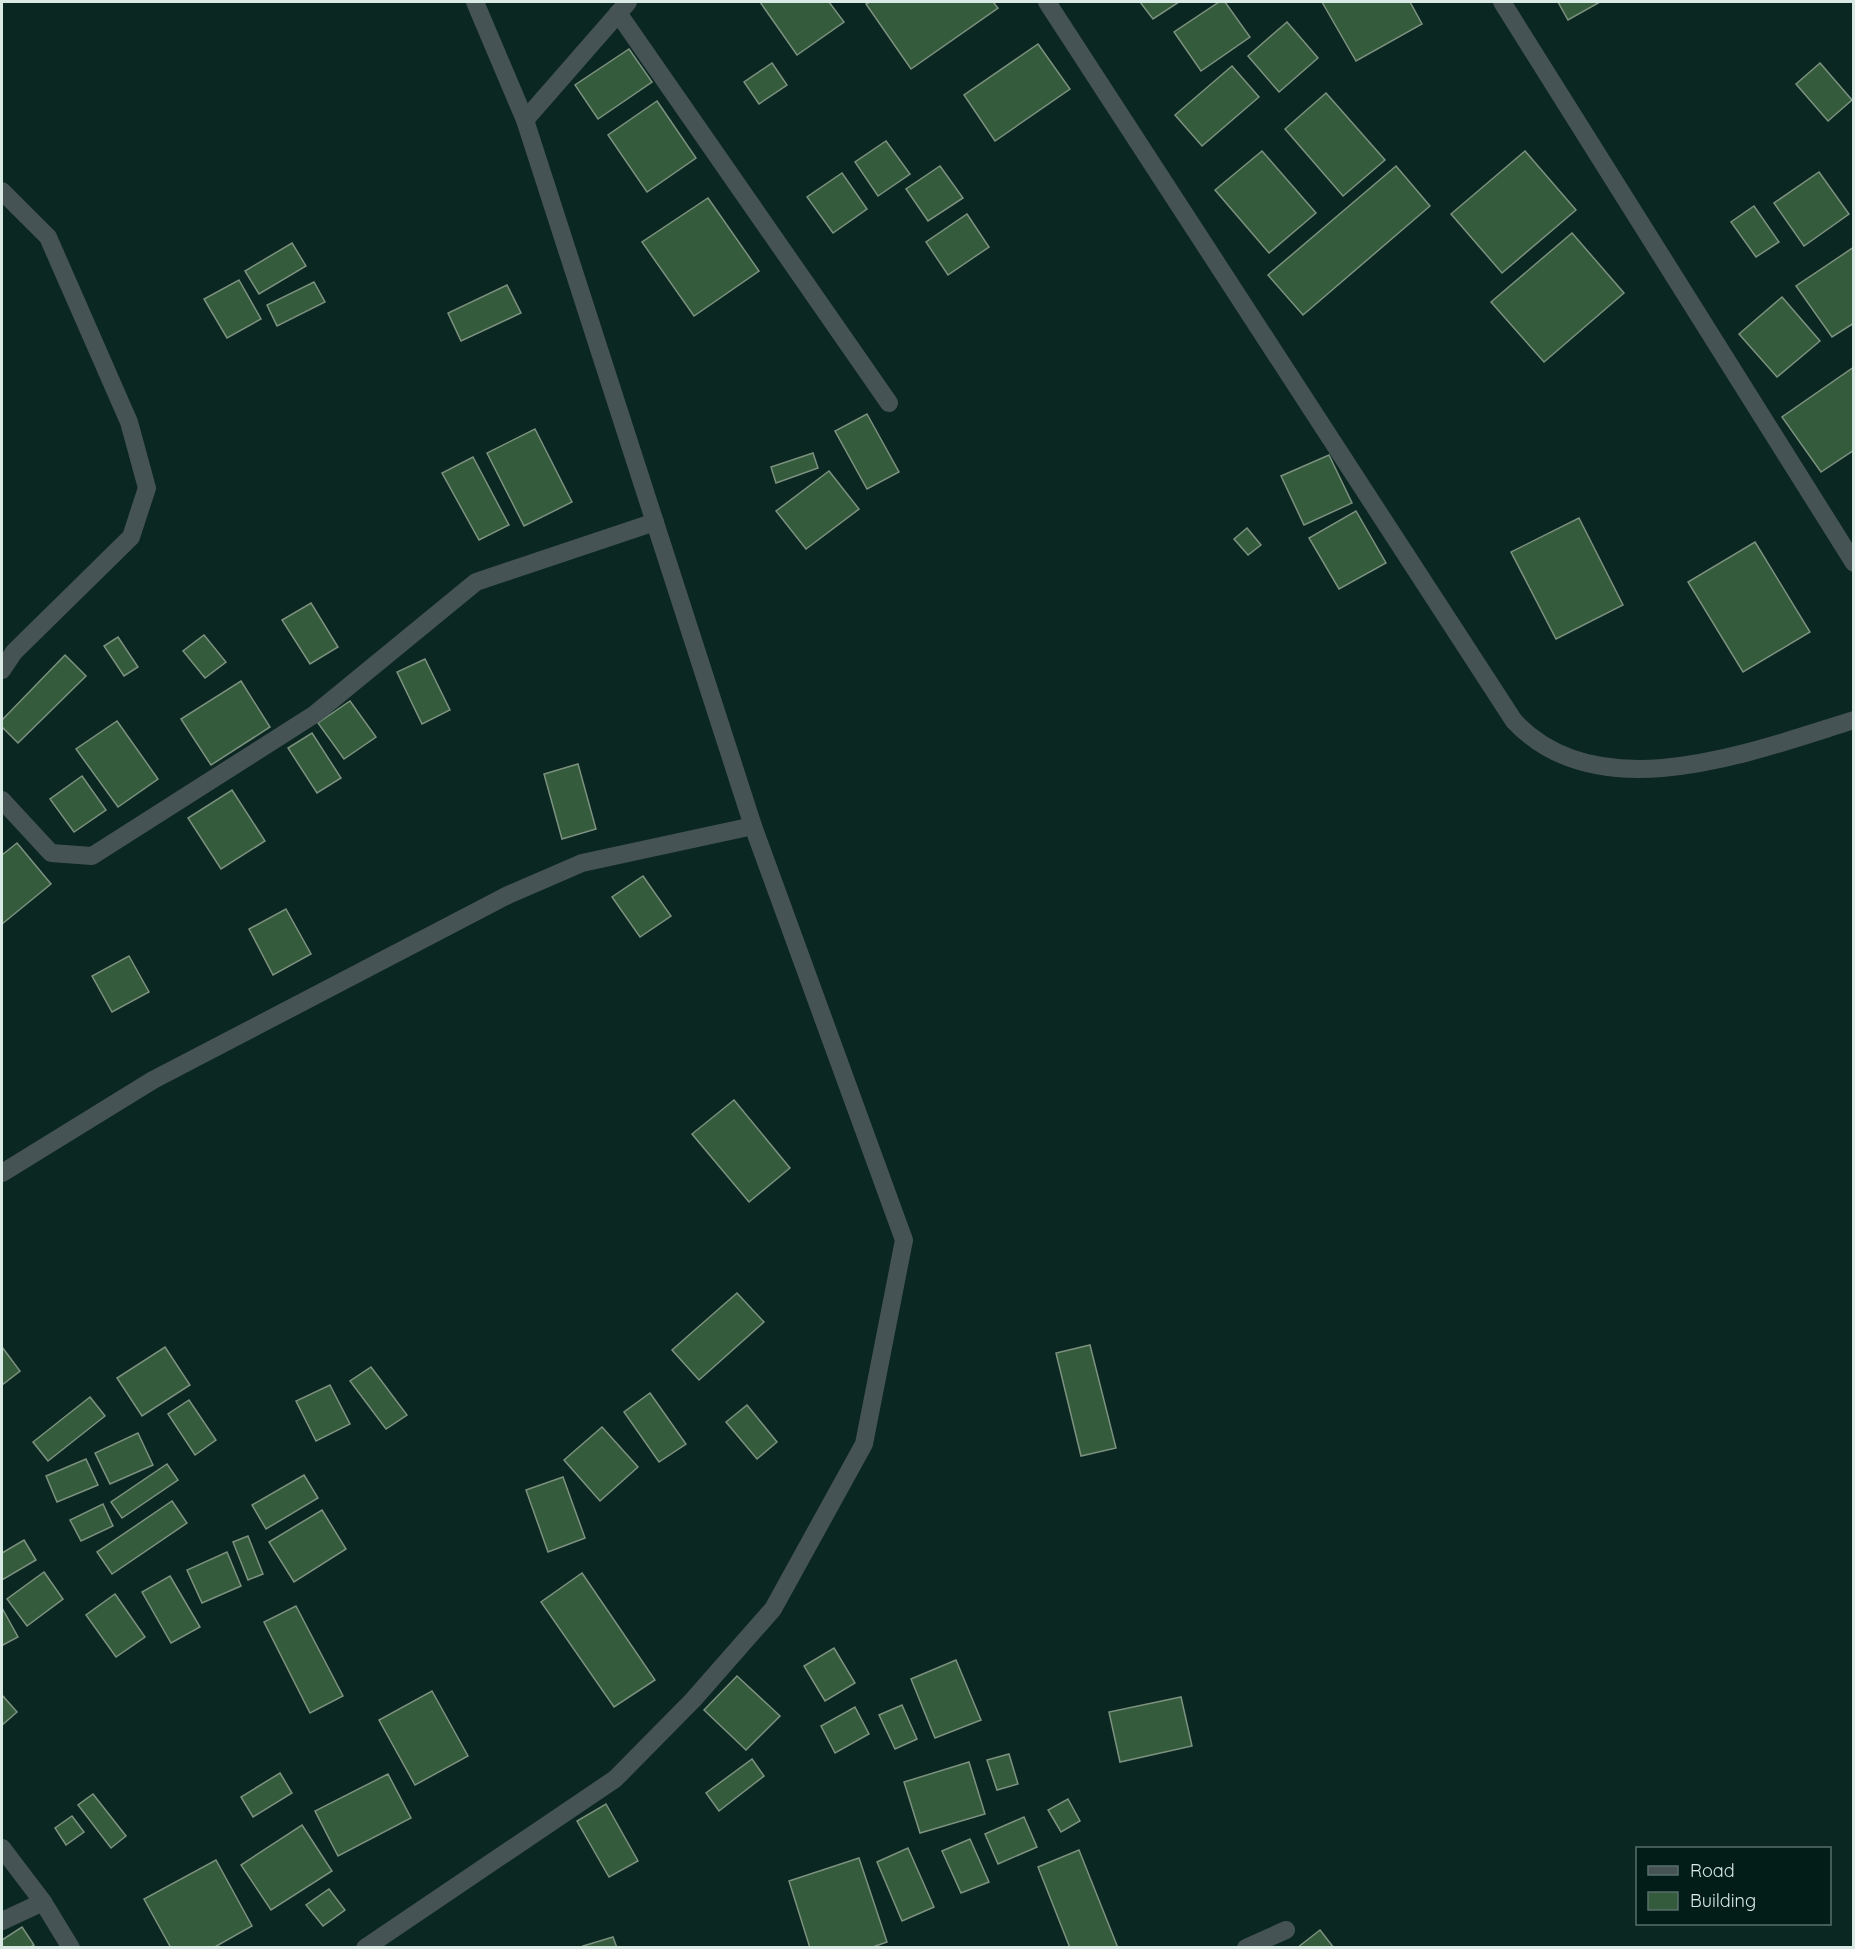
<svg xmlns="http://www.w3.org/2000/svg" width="1855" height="1949" font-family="Quicksand,sans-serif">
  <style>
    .building { fill: #355b3d; stroke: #7c917f; stroke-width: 1.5 }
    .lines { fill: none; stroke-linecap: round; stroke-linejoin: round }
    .street { stroke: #465354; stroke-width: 18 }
  </style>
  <rect width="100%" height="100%" fill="#0b2721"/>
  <g class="building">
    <polygon points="760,2 829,2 844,22 797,55"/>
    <polygon points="870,2 993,2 998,8 911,69 866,4"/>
    <polygon points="1140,2 1179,2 1153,19"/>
    <polygon points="1219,2 1225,2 1250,37 1201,71 1174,32"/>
    <polygon points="1322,2 1410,2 1422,24 1356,61"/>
    <polygon points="1558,2 1600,2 1568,20"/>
    <polygon points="1287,22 1318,58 1279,92 1248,56"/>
    <polygon points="1038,44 1070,89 995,141 964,95"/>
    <polygon points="629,49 652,82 598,119 575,85"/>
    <polygon points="772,63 787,85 759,104 744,82"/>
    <polygon points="1820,63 1852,100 1828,121 1796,84"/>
    <polygon points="1232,66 1259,97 1202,146 1175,115"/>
    <polygon points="1326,93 1385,160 1343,196 1285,129"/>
    <polygon points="657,101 696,158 647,192 608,135"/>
    <polygon points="886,141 910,174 878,196 855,162"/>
    <polygon points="1262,151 1316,213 1269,253 1215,190"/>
    <polygon points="1525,151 1576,210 1502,273 1451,214"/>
    <polygon points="940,166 963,198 928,221 906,189"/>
    <polygon points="1396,166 1430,206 1303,315 1268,275"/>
    <polygon points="1819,172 1849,214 1804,246 1774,203"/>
    <polygon points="842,173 867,209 833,233 807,197"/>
    <polygon points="708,198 759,271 694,316 642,242"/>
    <polygon points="1754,206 1779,242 1756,257 1731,222"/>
    <polygon points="967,214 989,247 948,275 926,242"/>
    <polygon points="1572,233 1624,293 1544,362 1491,302"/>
    <polygon points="292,243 306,266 259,294 245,271"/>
    <polygon points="1854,247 1854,323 1832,337 1796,286"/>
    <polygon points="239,280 261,319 227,338 204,299"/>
    <polygon points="314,282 325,302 277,326 267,305"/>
    <polygon points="507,285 521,313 461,341 448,313"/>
    <polygon points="1782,297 1820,341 1777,377 1739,334"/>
    <polygon points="1854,367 1854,450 1821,472 1782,417"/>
    <polygon points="867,414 899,472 867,489 835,431"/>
    <polygon points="535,429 572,502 524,526 487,453"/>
    <polygon points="813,453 818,468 776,483 771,467"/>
    <polygon points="1329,455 1352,503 1304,525 1281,476"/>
    <polygon points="473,457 509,525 479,540 442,473"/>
    <polygon points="829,471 859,509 806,549 776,511"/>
    <polygon points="1356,511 1386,563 1339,589 1309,538"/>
    <polygon points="1579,518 1623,605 1556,639 1511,552"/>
    <polygon points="1247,528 1261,545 1248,555 1234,539"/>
    <polygon points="1755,542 1810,632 1743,672 1688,582"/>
    <polygon points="311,603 338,647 310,664 282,620"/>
    <polygon points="204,635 226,662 205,678 183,651"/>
    <polygon points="118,637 138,667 124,676 104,646"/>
    <polygon points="65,655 86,676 18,743 2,727 2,720"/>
    <polygon points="425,659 450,710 422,724 397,672"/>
    <polygon points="241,681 270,727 211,765 181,719"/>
    <polygon points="350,701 376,737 344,759 318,723"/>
    <polygon points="117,721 158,779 118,807 76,749"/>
    <polygon points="312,733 341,778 317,793 288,748"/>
    <polygon points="578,764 596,829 562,839 544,774"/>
    <polygon points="82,776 106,810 74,832 50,799"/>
    <polygon points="232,790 265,841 221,869 188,818"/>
    <polygon points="17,843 51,884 2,924 2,855"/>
    <polygon points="643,876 671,916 640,937 612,897"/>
    <polygon points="286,909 311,954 273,975 249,929"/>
    <polygon points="129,956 149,992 112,1012 92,976"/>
    <polygon points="734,1100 790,1168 749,1202 692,1134"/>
    <polygon points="737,1293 764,1322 699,1380 672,1350"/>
    <polygon points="1090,1345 1116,1448 1081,1456 1056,1353"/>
    <polygon points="2,1347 20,1371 2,1385"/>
    <polygon points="165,1347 190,1385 142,1416 117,1378"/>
    <polygon points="371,1367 407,1415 386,1429 350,1381"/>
    <polygon points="330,1385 350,1424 316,1441 296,1401"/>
    <polygon points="650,1393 686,1444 659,1462 624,1412"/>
    <polygon points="90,1397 105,1416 48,1461 33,1442"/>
    <polygon points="189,1400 216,1440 195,1455 168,1414"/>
    <polygon points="747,1405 777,1442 757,1459 726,1422"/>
    <polygon points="602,1427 638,1467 600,1501 564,1460"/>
    <polygon points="138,1433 153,1465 110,1484 95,1453"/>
    <polygon points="86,1459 98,1485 57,1502 46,1476"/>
    <polygon points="167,1464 178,1480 122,1518 111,1502"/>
    <polygon points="304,1475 318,1498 266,1529 252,1505"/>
    <polygon points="563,1477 585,1538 548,1552 526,1490"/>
    <polygon points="172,1501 187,1523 112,1574 97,1552"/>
    <polygon points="103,1504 113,1526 81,1541 70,1520"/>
    <polygon points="322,1510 346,1549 294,1582 269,1542"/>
    <polygon points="248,1536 263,1574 248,1580 233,1542"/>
    <polygon points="24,1540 36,1560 2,1580 2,1553"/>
    <polygon points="227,1552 241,1586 202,1603 187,1570"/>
    <polygon points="44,1572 63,1599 27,1626 7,1599"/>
    <polygon points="582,1573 655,1680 614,1707 541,1602"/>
    <polygon points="170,1576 200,1627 171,1643 142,1592"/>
    <polygon points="115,1594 145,1637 116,1657 86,1615"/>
    <polygon points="296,1606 343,1696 310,1713 264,1622"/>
    <polygon points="2,1608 18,1637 3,1645 2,1643"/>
    <polygon points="834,1648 855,1683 825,1701 804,1666"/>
    <polygon points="956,1660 981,1720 935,1738 911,1679"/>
    <polygon points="737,1676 780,1716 746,1750 704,1710"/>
    <polygon points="432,1691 468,1756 415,1785 379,1720"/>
    <polygon points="2,1695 17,1712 2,1725"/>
    <polygon points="1181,1697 1192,1746 1120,1762 1109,1712"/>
    <polygon points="902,1705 917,1739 895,1749 879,1715"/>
    <polygon points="855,1707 869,1734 835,1753 821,1726"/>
    <polygon points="1009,1754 1018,1784 997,1790 987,1760"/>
    <polygon points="752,1759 764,1776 719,1811 706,1793"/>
    <polygon points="969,1762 985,1814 920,1833 904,1782"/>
    <polygon points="280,1773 292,1793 253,1817 241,1797"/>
    <polygon points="388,1774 411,1818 338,1856 315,1811"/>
    <polygon points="93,1794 126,1836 111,1848 78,1805"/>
    <polygon points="1068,1799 1080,1821 1061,1832 1048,1810"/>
    <polygon points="606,1804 638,1861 609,1877 577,1821"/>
    <polygon points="72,1816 84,1832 66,1845 55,1828"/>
    <polygon points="1024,1817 1037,1847 998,1864 985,1834"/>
    <polygon points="302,1825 332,1871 271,1910 241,1865"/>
    <polygon points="970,1839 989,1882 961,1893 942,1851"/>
    <polygon points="908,1848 934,1907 902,1921 877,1862"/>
    <polygon points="1079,1850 1118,1948 1070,1948 1038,1867"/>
    <polygon points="859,1858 887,1942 870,1948 810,1948 789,1881"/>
    <polygon points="216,1860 252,1926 213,1948 171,1948 144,1899"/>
    <polygon points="329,1889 345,1910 323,1926 306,1905"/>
    <polygon points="22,1927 34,1945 29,1948 2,1948 2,1940"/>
    <polygon points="1320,1930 1334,1948 1297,1948"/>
    <polygon points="613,1937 617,1948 584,1948 583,1946"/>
  </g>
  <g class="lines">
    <g class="street">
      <path d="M1047,2l467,719c85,91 240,30 340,-1"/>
      <polyline points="1502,2 1854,563"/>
      <polyline points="618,13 889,403"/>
      <polyline points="525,120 628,2"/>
      <polyline points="2,191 48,237 129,422 147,488 131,537 14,652 2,670"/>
      <polyline points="2,800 51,853 92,856 315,714 476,582 655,522"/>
      <polyline points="2,1173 153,1080 508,895 582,863 753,826"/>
      <polyline points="2,1848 43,1902 71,1948"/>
      <polyline points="2,1921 43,1902"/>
      <polyline points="365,1948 615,1779 693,1700 773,1609 864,1444 904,1240 753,826 525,120 475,2"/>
      <polyline points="1246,1948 1286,1930"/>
    </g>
  </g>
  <rect width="1855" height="1949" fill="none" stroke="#d9e9e4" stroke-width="6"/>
  <rect x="1636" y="1847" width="195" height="78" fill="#021d18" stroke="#586f6a" stroke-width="1.5"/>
  <rect x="1648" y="1866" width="30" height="9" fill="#465354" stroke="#586f6a" stroke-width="1.5"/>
  <text x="1690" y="1877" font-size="18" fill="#d9e9e4">Road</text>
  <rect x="1648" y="1892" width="30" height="18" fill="#355b3d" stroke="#586f6a" stroke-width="1.5"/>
  <text x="1690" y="1907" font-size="18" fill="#d9e9e4">Building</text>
</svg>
